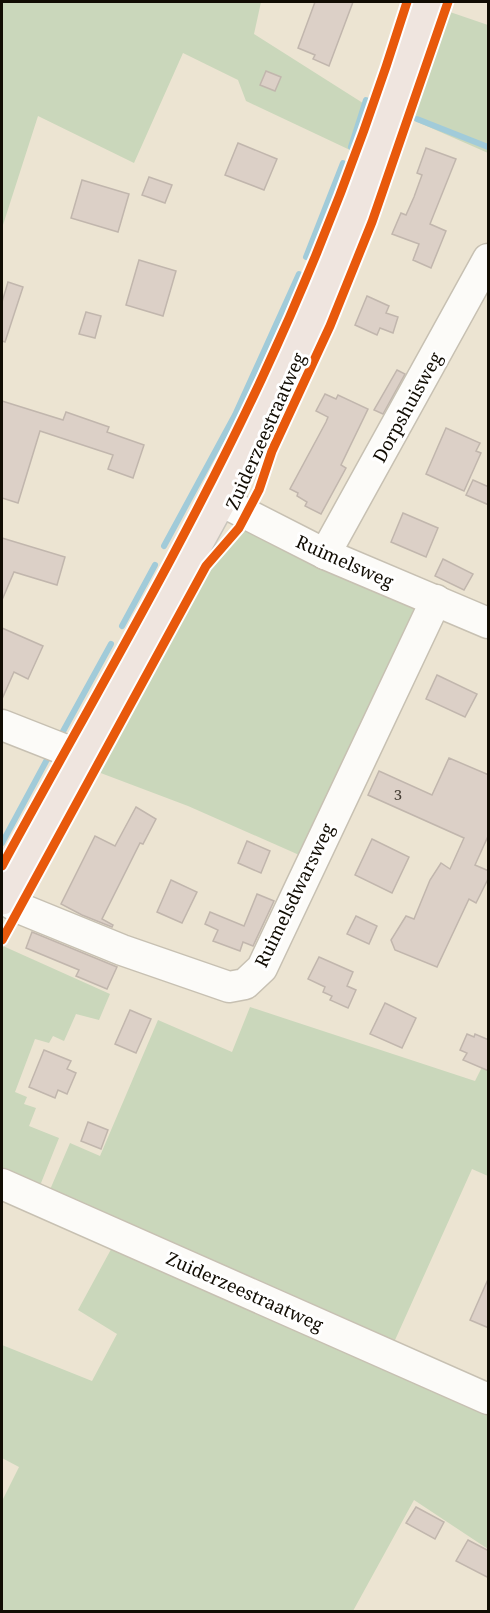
<svg xmlns="http://www.w3.org/2000/svg" width="490" height="1613" font-family="'Noto Serif',serif">
  <style>
    .green { fill: #cad7bb }
    .lines { fill: none; stroke-linecap: round; stroke-linejoin: round }
    .stream { stroke: #a1cbd9; stroke-width: 6 }
    .building { fill: #dcd0c7; stroke: #c1b6ad; stroke-width: 1.5 }
    .minor-casing { stroke: #c7c0b2; stroke-width: 33 }
    .major-casing { stroke: #c8c5bd; stroke-width: 36 }
    .minor { stroke: #fcfbf8; stroke-width: 30 }
    .major { stroke: #efe5df; stroke-width: 33 }
    .cycleway-casing { stroke: #fff; stroke-width: 13 }
    .cycleway { stroke: #e8590c; stroke-width: 9 }
    .labels { text-anchor: middle; dominant-baseline: central; stroke-width: 6; stroke-linejoin: round; paint-order: stroke }
    .number-label { font-size: 15px; fill: #443d34 }
    .street-label { font-size: 18px; fill: #110c03; stroke: #fff }
  </style>
  <rect width="100%" height="100%" fill="#ece4d2"/>
  <g class="green">
    <polygon points="2,2 261,2 254,34 366,105 350,150 246,101 238,80 183,53 134,163 38,116 2,228"/>
    <polygon points="450,12 488,25 488,153 413,120"/>
    <polygon points="244,526 425,609 306,858 188,806 98,772 209,568 229,547"/>
    <polygon points="3,946 110,994 99,1020 76,1014 64,1041 53,1036 49,1043 35,1039 15,1092 27,1097 24,1104 36,1108 29,1126 59,1138 41,1183 23,1190 2,1178 2,949"/>
    <polygon points="250,1007 475,1081 488,1055 488,1176 472,1169 391,1349 49,1192 70,1143 100,1156 158,1020 232,1052"/>
    <polygon points="115,1242 488,1405 488,1549 414,1500 353,1611 2,1611 2,1501 19,1467 2,1458 2,1345 92,1381 117,1334 78,1310"/>
  </g>
  <g class="lines">
    <g class="stream">
      <polyline points="417,119 488,147"/>
      <polyline points="351,147 366,100 369,101"/>
      <polyline points="306,257 343,163"/>
      <polyline points="164,546 235,415 299,274"/>
      <polyline points="122,626 155,565"/>
      <polyline points="61,735 111,644"/>
      <polyline points="2,843 50,754"/>
    </g>
  </g>
  <g class="building">
    <polygon points="315,2 353,2 329,66 313,59 315,55 298,48"/>
    <polygon points="266,71 281,77 275,91 260,85"/>
    <polygon points="238,143 277,159 264,190 225,175"/>
    <polygon points="426,148 456,159 430,224 446,231 431,268 413,260 419,244 392,234 401,213 406,215 414,197 422,175 417,173"/>
    <polygon points="149,177 172,185 165,203 142,195"/>
    <polygon points="82,180 129,194 118,232 71,218"/>
    <polygon points="139,260 176,271 163,316 126,305"/>
    <polygon points="8,282 23,287 5,342 2,341 2,302"/>
    <polygon points="367,296 389,306 386,313 398,317 393,333 380,328 377,335 355,325"/>
    <polygon points="86,312 101,316 95,338 79,334"/>
    <polygon points="397,370 405,374 383,414 374,410"/>
    <polygon points="325,394 336,399 338,395 368,409 341,465 346,468 321,514 305,506 307,502 297,496 298,493 290,489 326,422 328,417 316,411"/>
    <polygon points="2,401 63,420 66,412 109,427 107,432 144,445 133,478 108,469 113,455 40,431 18,503 2,498"/>
    <polygon points="446,428 480,443 476,451 481,453 464,491 426,474"/>
    <polygon points="473,480 489,487 489,505 466,495"/>
    <polygon points="403,513 438,528 426,557 391,542"/>
    <polygon points="2,538 65,557 57,585 14,572 2,600"/>
    <polygon points="443,559 473,574 464,590 435,576"/>
    <polygon points="2,628 43,646 28,679 14,672 2,699"/>
    <polygon points="437,675 477,694 465,717 426,699"/>
    <polygon points="449,758 489,775 489,834 475,865 489,871 489,877 476,903 469,899 437,967 395,950 391,940 406,916 414,919 430,880 441,863 450,869 464,838 368,795 379,771 432,795"/>
    <polygon points="136,807 156,819 143,844 140,843 102,919 113,925 112,927 82,915 61,904 95,836 115,846"/>
    <polygon points="372,839 409,857 392,893 355,875"/>
    <polygon points="247,841 270,851 261,873 238,863"/>
    <polygon points="171,880 197,892 182,923 157,912"/>
    <polygon points="257,894 274,901 253,946 243,942 240,951 213,941 218,930 205,924 210,912 244,926"/>
    <polygon points="356,916 377,926 369,944 347,934"/>
    <polygon points="32,932 117,967 107,989 76,976 79,970 26,948"/>
    <polygon points="319,957 353,972 347,986 356,990 348,1008 330,1000 332,996 323,992 325,987 308,979"/>
    <polygon points="385,1003 416,1018 402,1048 370,1034"/>
    <polygon points="130,1010 151,1019 136,1053 115,1044"/>
    <polygon points="467,1034 474,1037 475,1034 489,1040 489,1071 463,1060 467,1053 460,1050"/>
    <polygon points="44,1050 71,1061 67,1069 76,1073 67,1094 58,1090 55,1098 29,1087"/>
    <polygon points="88,1122 108,1130 101,1149 81,1141"/>
    <polygon points="489,1277 489,1328 470,1320"/>
    <polygon points="416,1507 444,1522 435,1539 406,1523"/>
    <polygon points="468,1540 489,1551 489,1578 456,1561"/>
  </g>
  <g class="lines">
    <g class="minor-casing">
      <g id="minor">
        <polyline points="221,501 325,554 488,623"/>
        <polyline points="325,554 488,259"/>
        <polyline points="2,725 81,756"/>
        <polyline points="2,898 19,908 122,950 229,987 245,984 262,968 436,600"/>
        <polyline points="2,1184 488,1399"/>
      </g>
    </g>
    <g class="major-casing">
      <polyline id="major" points="2,898 282,386 335,265 379,151 419,34 428,2"/>
    </g>
    <use href="#minor" class="minor"/>
    <use href="#major" class="major"/>
    <g class="cycleway-casing">
      <g id="cycleway">
        <path d="M2,866c88,-162 182,-321 260,-488 57,-122 105,-248 145,-376"/>
        <polyline points="2,940 206,566 239,528 259,490 272,451 330,326 372,222 448,2"/>
      </g>
    </g>
    <use href="#cycleway" class="cycleway"/>
  </g>
  <g class="labels">
    <g class="number-label">
      <text x="398" y="794">3</text>
    </g>
    <g class="street-label">
      <text transform="translate(407 407) rotate(-61)">Dorpshuisweg</text>
      <text transform="translate(265 431) rotate(-66)">Zuiderzeestraatweg</text>
      <text transform="translate(345 561) rotate(24)">Ruimelsweg</text>
      <text transform="translate(294 895) rotate(-64)">Ruimelsdwarsweg</text>
      <text transform="translate(245 1291) rotate(24)">Zuiderzeestraatweg</text>
    </g>
  </g>
  <rect width="490" height="1613" fill="none" stroke="#110c03" stroke-width="6"/>
</svg>
